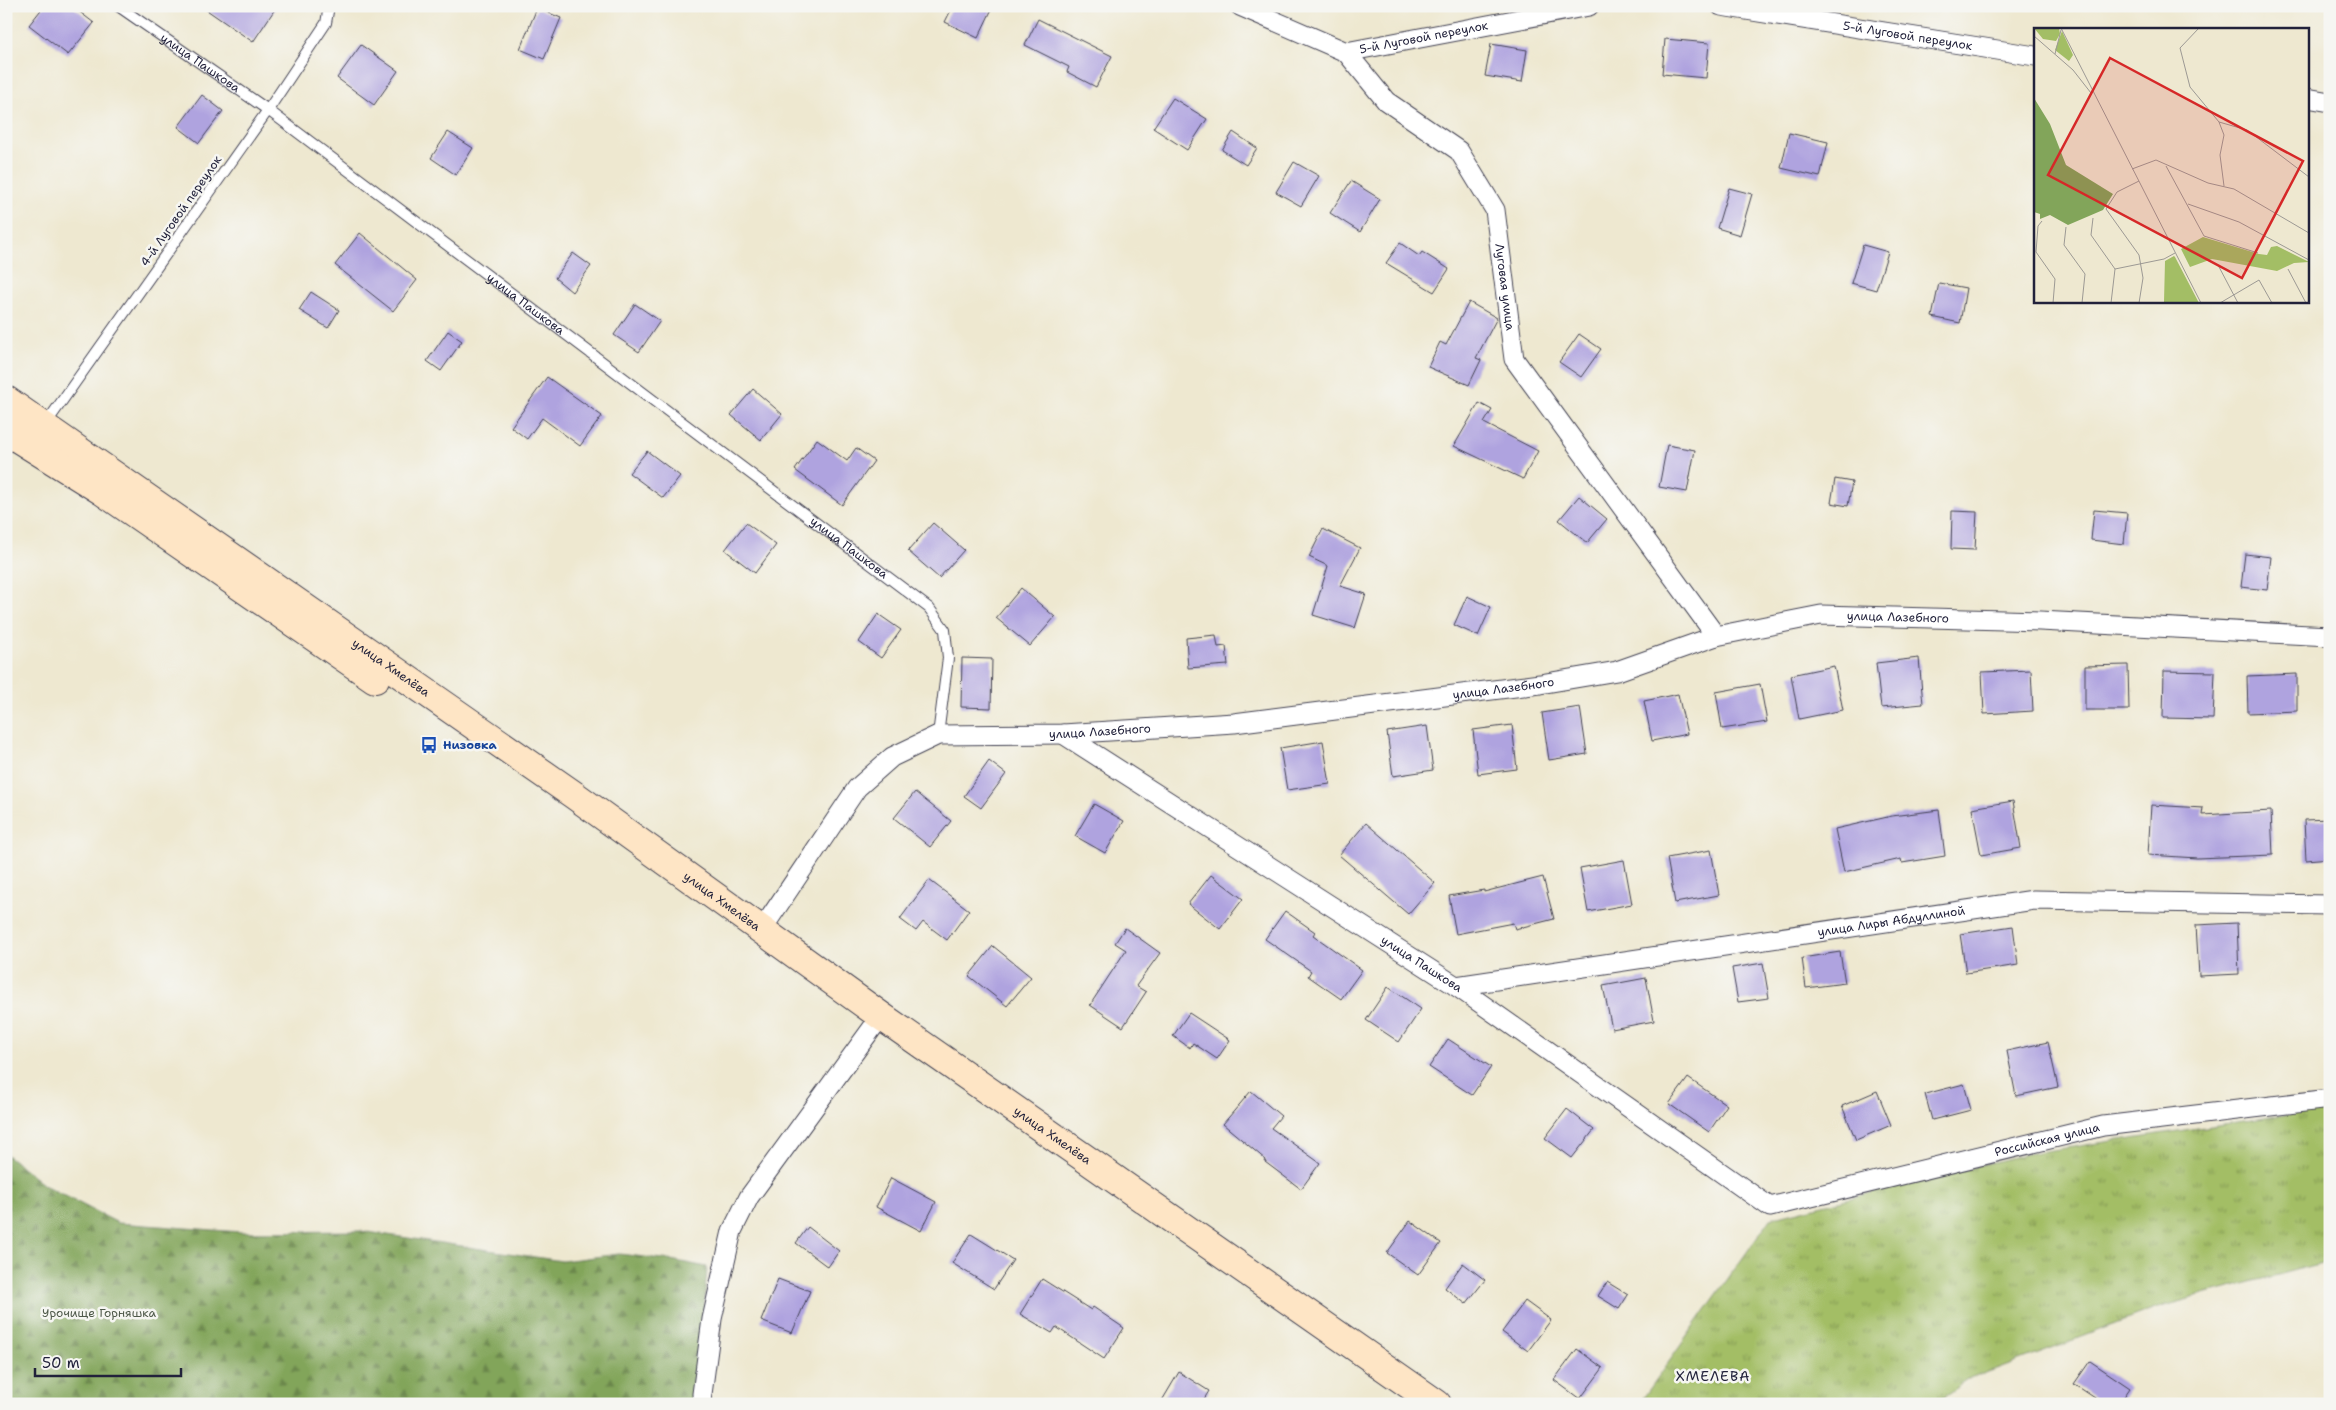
<svg xmlns="http://www.w3.org/2000/svg" width="2336" height="1410" font-family="'Shantell Sans',sans-serif">
  <style>
    .grass { fill: url(#grass-tufts); stroke: #627050 }
    .forest { fill: url(#forest-firs); stroke: #52644a }
    .building { fill: #afa3df }
    .lines { fill: none; stroke-linecap: round; stroke-linejoin: round }
    .service-casing { stroke: #414051; stroke-width: 12 }
    .minor-casing { stroke: #414051; stroke-width: 21 }
    .secondary-casing { stroke: #414051; stroke-width: 30 }
    .service { stroke: #fff; stroke-width: 10 }
    .minor { stroke: #fff; stroke-width: 19 }
    .secondary { stroke: #fee5c5; stroke-width: 28 }
    .labels { text-anchor: middle; dominant-baseline: central; stroke-width: 5; stroke-linejoin: round; paint-order: stroke }
    .street-label { font-size: 12px; fill: #22223b; stroke: #f6f6f2 }
    .transit-label { font-size: 12px; font-weight: bold; fill: #164399; stroke: #f6f6f2; text-anchor: start }
    .park-label { font-size: 12px; fill: #4f594a; stroke: #f6f6f2 }
    .neighbourhood-label { font-size: 14px; letter-spacing: 1px; fill: #22223b; stroke: #f6f6f2 }
    .inset-road { fill: none; stroke: #9c9994; stroke-width: 1 }
    .view { fill: #d62828; fill-opacity: 0.15; stroke: #d62828; stroke-width: 2.5 }
    .inset-edge { fill: none; stroke: #22223b; stroke-width: 2.5 }
  </style>
  <defs>
    <pattern id="grass-tufts" width="24" height="20" patternUnits="userSpaceOnUse" patternTransform="scale(1.25)"><rect width="24" height="20" fill="#a3be65"/><path d="M3 7l-1-3M5 7V3M7 7l1-3M15 17l-1-3M17 17v-4M19 17l1-3" fill="none" stroke="#849a54"/></pattern>
    <pattern id="forest-firs" width="22" height="20" patternUnits="userSpaceOnUse" patternTransform="scale(1.25)"><rect width="22" height="20" fill="#82a55a"/><path d="M5 1l3.5 6h-7zM16 11l3.5 6h-7z" fill="#6a864c"/></pattern>
  </defs>
  <rect width="100%" height="100%" fill="#f6f6f2"/>
  <filter id="ink" filterUnits="userSpaceOnUse"><feTurbulence type="fractalNoise" baseFrequency=".02" numOctaves="2"/><feDisplacementMap in="SourceGraphic" scale="10" xChannelSelector="R" yChannelSelector="G"/><feConvolveMatrix kernelMatrix="1 2 1 2 8 2 1 2 1" color-interpolation-filters="sRGB"/></filter>
  <filter id="wash" filterUnits="userSpaceOnUse"><feTurbulence type="fractalNoise" baseFrequency=".0096" numOctaves="4" result="noise"/><feDisplacementMap in="SourceGraphic" scale="20" xChannelSelector="R" yChannelSelector="G"/><feGaussianBlur stdDeviation="1.12" result="paint"/><feColorMatrix in="noise" values="0 0 0 0 0 0 0 0 0 0 0 0 0 0 0 0 0 1.4 0 .05"/><feComposite in="paint" operator="in"/></filter>
  <g filter="url(#wash)">
    <rect width="100%" height="100%" fill="#eee8d0"/>
    <polygon class="grass" points="2330,1108 2330,1261 2163,1306 1967,1380 1933,1404 1639,1404 1771,1218 2026,1154"/>
    <polygon class="forest" points="6,1154 44,1185 118,1223 241,1232 361,1231 562,1261 619,1254 671,1260 707,1267 697,1404 6,1404"/>
    <g id="blocks">
      <g class="building">
        <polygon points="44,6 72,6 94,23 68,55 29,25"/>
        <polygon points="201,6 277,6 253,42"/>
        <polygon points="953,6 982,6 991,11 978,38 945,22"/>
        <polygon points="537,8 561,18 544,59 520,49"/>
        <polygon points="1038,19 1112,56 1096,87 1067,72 1069,67 1025,45"/>
        <polygon points="1665,39 1709,43 1706,78 1662,74"/>
        <polygon points="1491,44 1527,50 1522,82 1485,76"/>
        <polygon points="361,45 398,71 374,105 337,78"/>
        <polygon points="202,95 223,111 199,143 178,127"/>
        <polygon points="1173,98 1207,119 1187,150 1153,128"/>
        <polygon points="448,132 473,148 456,175 431,158"/>
        <polygon points="1233,132 1257,148 1246,165 1222,150"/>
        <polygon points="1789,133 1828,142 1820,177 1781,168"/>
        <polygon points="1294,162 1319,176 1301,206 1276,192"/>
        <polygon points="1351,181 1380,199 1360,232 1330,213"/>
        <polygon points="1729,188 1752,194 1740,235 1717,228"/>
        <polygon points="360,233 417,280 393,311 335,265"/>
        <polygon points="1400,243 1419,256 1422,252 1449,269 1434,292 1386,263"/>
        <polygon points="1863,245 1888,252 1876,290 1851,283"/>
        <polygon points="573,253 591,266 572,292 555,278"/>
        <polygon points="1939,283 1966,288 1960,323 1932,317"/>
        <polygon points="311,292 339,310 328,328 299,310"/>
        <polygon points="1469,302 1497,318 1476,358 1481,360 1469,385 1428,367 1440,342 1446,345"/>
        <polygon points="635,304 660,321 639,352 614,335"/>
        <polygon points="448,331 462,341 441,371 427,361"/>
        <polygon points="1579,334 1601,349 1581,377 1559,362"/>
        <polygon points="547,377 602,416 580,446 542,418 527,439 511,427"/>
        <polygon points="753,389 782,414 761,440 731,415"/>
        <polygon points="1479,403 1492,410 1484,423 1538,451 1523,479 1454,446"/>
        <polygon points="817,439 847,461 856,448 874,461 842,505 795,470"/>
        <polygon points="1667,445 1695,450 1687,492 1659,487"/>
        <polygon points="647,451 680,476 663,498 629,473"/>
        <polygon points="1835,479 1852,482 1848,506 1831,503"/>
        <polygon points="1579,496 1607,519 1587,543 1559,520"/>
        <polygon points="2094,510 2127,513 2124,544 2091,540"/>
        <polygon points="1952,511 1977,512 1975,550 1951,549"/>
        <polygon points="746,523 776,545 755,573 725,550"/>
        <polygon points="933,523 964,550 939,578 908,551"/>
        <polygon points="1323,529 1360,548 1340,586 1366,594 1355,628 1313,615 1328,566 1309,557"/>
        <polygon points="2245,554 2271,557 2267,590 2241,587"/>
        <polygon points="1021,588 1055,617 1030,646 996,618"/>
        <polygon points="1467,596 1491,607 1478,636 1454,625"/>
        <polygon points="878,614 901,630 881,658 859,642"/>
        <polygon points="1216,635 1218,647 1226,646 1228,665 1188,668 1186,638"/>
        <polygon points="962,658 992,659 991,708 961,707"/>
        <polygon points="1919,658 1923,704 1881,708 1876,663"/>
        <polygon points="2128,665 2129,710 2085,710 2085,666"/>
        <polygon points="1834,666 1843,710 1799,719 1791,675"/>
        <polygon points="2031,670 2033,711 1984,714 1982,672"/>
        <polygon points="2164,671 2215,672 2213,719 2163,718"/>
        <polygon points="2297,674 2297,711 2248,713 2247,676"/>
        <polygon points="1760,684 1767,722 1722,729 1716,692"/>
        <polygon points="1678,694 1687,734 1652,741 1644,701"/>
        <polygon points="1580,707 1587,754 1549,760 1542,713"/>
        <polygon points="1512,725 1517,769 1478,774 1473,730"/>
        <polygon points="1427,726 1433,770 1393,776 1387,732"/>
        <polygon points="1323,741 1330,784 1287,790 1280,748"/>
        <polygon points="989,761 1006,774 981,808 964,796"/>
        <polygon points="915,792 951,821 930,847 894,818"/>
        <polygon points="2013,801 2021,848 1981,855 1972,808"/>
        <polygon points="1094,804 1124,821 1105,853 1075,836"/>
        <polygon points="2151,805 2203,808 2202,815 2271,811 2273,855 2197,858 2148,855"/>
        <polygon points="1939,810 1945,856 1902,863 1901,859 1844,872 1835,829 1892,816"/>
        <polygon points="2330,819 2330,858 2306,860 2304,820"/>
        <polygon points="1366,823 1435,883 1408,914 1339,855"/>
        <polygon points="1711,850 1719,895 1675,903 1667,858"/>
        <polygon points="1624,860 1632,904 1588,912 1580,868"/>
        <polygon points="1211,875 1243,899 1220,929 1188,904"/>
        <polygon points="1543,877 1554,919 1515,929 1513,923 1456,934 1449,896 1484,890 1484,892"/>
        <polygon points="929,880 969,910 947,940 923,922 916,931 900,919"/>
        <polygon points="1285,911 1315,932 1313,935 1362,970 1341,999 1308,976 1311,971 1265,939"/>
        <polygon points="2237,923 2239,974 2199,976 2196,925"/>
        <polygon points="2013,926 2018,965 1966,973 1960,934"/>
        <polygon points="1125,928 1160,953 1136,986 1146,992 1123,1027 1090,1005 1126,950 1115,943"/>
        <polygon points="993,946 1031,977 1007,1006 969,976"/>
        <polygon points="1840,952 1845,983 1806,988 1802,958"/>
        <polygon points="1763,963 1769,998 1738,1002 1732,968"/>
        <polygon points="1646,978 1654,1021 1612,1029 1603,986"/>
        <polygon points="1388,987 1421,1009 1399,1042 1366,1020"/>
        <polygon points="1189,1013 1230,1040 1217,1059 1193,1043 1190,1048 1173,1036"/>
        <polygon points="1448,1039 1491,1067 1472,1095 1429,1067"/>
        <polygon points="2048,1042 2058,1087 2016,1096 2007,1051"/>
        <polygon points="1688,1078 1727,1105 1709,1132 1669,1104"/>
        <polygon points="1964,1084 1971,1110 1932,1120 1925,1094"/>
        <polygon points="1251,1091 1281,1116 1271,1128 1320,1163 1301,1189 1265,1162 1266,1160 1223,1124"/>
        <polygon points="1877,1091 1891,1125 1856,1140 1842,1106"/>
        <polygon points="1567,1109 1594,1130 1572,1158 1545,1138"/>
        <polygon points="891,1178 936,1202 921,1231 876,1207"/>
        <polygon points="1410,1221 1441,1243 1418,1275 1387,1253"/>
        <polygon points="808,1227 839,1251 828,1267 796,1243"/>
        <polygon points="971,1234 1013,1260 994,1289 952,1263"/>
        <polygon points="1463,1263 1485,1280 1466,1304 1445,1288"/>
        <polygon points="778,1279 810,1291 792,1333 761,1321"/>
        <polygon points="1042,1279 1091,1310 1093,1307 1124,1328 1104,1359 1056,1327 1052,1333 1020,1314"/>
        <polygon points="1607,1282 1628,1295 1619,1309 1598,1296"/>
        <polygon points="1525,1301 1551,1320 1528,1351 1502,1332"/>
        <polygon points="1577,1349 1603,1368 1580,1399 1554,1380"/>
        <polygon points="2090,1361 2130,1388 2119,1404 2104,1404 2074,1384"/>
        <polygon points="1179,1372 1209,1391 1201,1404 1160,1404"/>
      </g>
    </g>
  </g>
  <g filter="url(#ink)">
    <use href="#blocks" fill-opacity="0" stroke="#414051" stroke-width="1"/>
    <g class="lines">
      <g class="service-casing">
        <g id="service">
          <path id="s1" d="M118,6l150,104 661,498 16,22 3,28 -10,77"/>
          <polyline points="45,425 268,110 326,23 329,6"/>
        </g>
      </g>
      <g class="minor-casing">
        <g id="minor">
          <path id="s2" d="M1240,6l106,46 40,49 73,50 36,59 19,149 202,277"/>
          <path id="s3" d="M1721,6l314,50"/>
          <path id="s4" d="M1346,52l243,-46"/>
          <polyline points="2307,98 2330,102"/>
          <path id="s5" d="M1063,734l393,252 314,221 333,-81 227,-27"/>
          <path id="s6" d="M761,931l96,-143 35,-31 46,-22 125,-1 171,-11 306,-39 77,-13 99,-35 105,-21 219,6 290,15"/>
          <path id="s7" d="M1456,986l578,-86 296,5"/>
          <polyline points="703,1404 702,1394 712,1319 732,1231 749,1197 881,1016"/>
        </g>
      </g>
      <g class="secondary-casing">
        <g id="secondary">
          <path id="s8" d="M6,400l568,395 307,221 556,388"/>
          <polyline points="6,431 102,491 375,679"/>
        </g>
      </g>
      <use href="#service" class="service"/>
      <use href="#minor" class="minor"/>
      <use href="#secondary" class="secondary"/>
    </g>
  </g>
  <defs>
    <g id="bus-bare" transform="scale(1.35)"><path d="M-5-6H5V4H4V6H2V4H-2V6H-4V4H-5ZM-3.5-4V0h7V-4ZM-3.5 1.2v1.5H-2V1.2ZM2 1.2v1.5H3.5V1.2Z" fill="#1a4fb4" stroke="#f6f6f2" stroke-width="2.5" paint-order="stroke"/></g>
  </defs>
  <g fill-rule="evenodd">
    <use href="#bus-bare" x="429" y="745"/>
  </g>
  <g class="labels">
    <g class="street-label">
      <text stroke="none"><textPath href="#s3" startOffset="189">5-й Луговой переулок</textPath></text>
      <text stroke="none"><textPath href="#s4" startOffset="79">5-й Луговой переулок</textPath></text>
      <text stroke="none"><textPath href="#s1" startOffset="100">улица Пашкова</textPath></text>
      <text transform="translate(181 211) rotate(-55)">4-й Луговой переулок</text>
      <text stroke="none"><textPath href="#s2" startOffset="414">Луговая улица</textPath></text>
      <text stroke="none"><textPath href="#s1" startOffset="505">улица Пашкова</textPath></text>
      <text stroke="none"><textPath href="#s1" startOffset="910">улица Пашкова</textPath></text>
      <text stroke="none"><textPath href="#s6" startOffset="1242">улица Лазебного</textPath></text>
      <text stroke="none"><textPath href="#s8" startOffset="469">улица Хмелёва</textPath></text>
      <text stroke="none"><textPath href="#s6" startOffset="838">улица Лазебного</textPath></text>
      <text stroke="none"><textPath href="#s6" startOffset="432">улица Лазебного</textPath></text>
      <text stroke="none"><textPath href="#s8" startOffset="874">улица Хмелёва</textPath></text>
      <text stroke="none"><textPath href="#s7" startOffset="440">улица Лиры Абдуллиной</textPath></text>
      <text stroke="none"><textPath href="#s5" startOffset="426">улица Пашкова</textPath></text>
      <text stroke="none"><textPath href="#s8" startOffset="1279">улица Хмелёва</textPath></text>
      <text stroke="none"><textPath href="#s5" startOffset="1136">Российская улица</textPath></text>
    </g>
    <g class="transit-label">
      <text x="443" y="745">Низовка</text>
    </g>
    <g class="park-label">
      <text x="99" y="1313">Урочище Горняшка</text>
    </g>
    <g class="neighbourhood-label">
      <text x="1713" y="1376">ХМЕЛЕВА</text>
    </g>
  </g>
  <g transform="translate(2034 28)">
    <rect width="275" height="275" fill="#eee8d0"/>
    <path d="M0,0h25l1,6 -4,7 -13,-2zM28,3l11,24 -4,6 -14,-11zM169,209l56,17 8,1 4,-8 6,-1 32,16 -15,1 -17,8 -65,-12 -22,8 -9,-18zM140,228l1,1 24,46 -35,-1 1,-41z" fill="#a3be65"/>
    <path d="M0,70l16,26 16,41 47,29 -10,16 -35,15 -18,-10 -10,4v-5l-6,-2z" fill="#82a55a"/>
    <path class="inset-road" d="M27,0l140,275M165,0l-19,20 10,39 29,35 5,13 -4,20 4,31M0,8l39,34 18,23M21,26l6,-24M185,94l28,8 62,47M132,138l38,70 54,17M98,141l24,-9 52,23 26,6 75,44M105,153l-22,11 -11,17 33,46 4,23 -4,25M154,176l51,18 70,38M59,190l-2,17 24,34 -4,34M8,193l-4,5 -2,26 19,27 -2,24M32,199l-2,18 21,29 -3,29M184,237l20,38M81,241l49,-10 11,-6M254,241l18,34M186,275l39,-23 13,23"/>
    <path class="view" d="M76,30l193,103 -61,117 -194,-103z"/>
    <rect width="275" height="275" class="inset-edge"/>
  </g>
  <rect width="2336" height="1410" fill="none" stroke="#f6f6f2" stroke-width="25"/>
  <path d="M35 1368v8h146v-8" fill="none" stroke="#22223b" stroke-width="2.5"/>
  <text x="42" y="1368" font-size="15" fill="#22223b" stroke="#f6f6f2" stroke-width="4" paint-order="stroke">50 m</text>
</svg>
